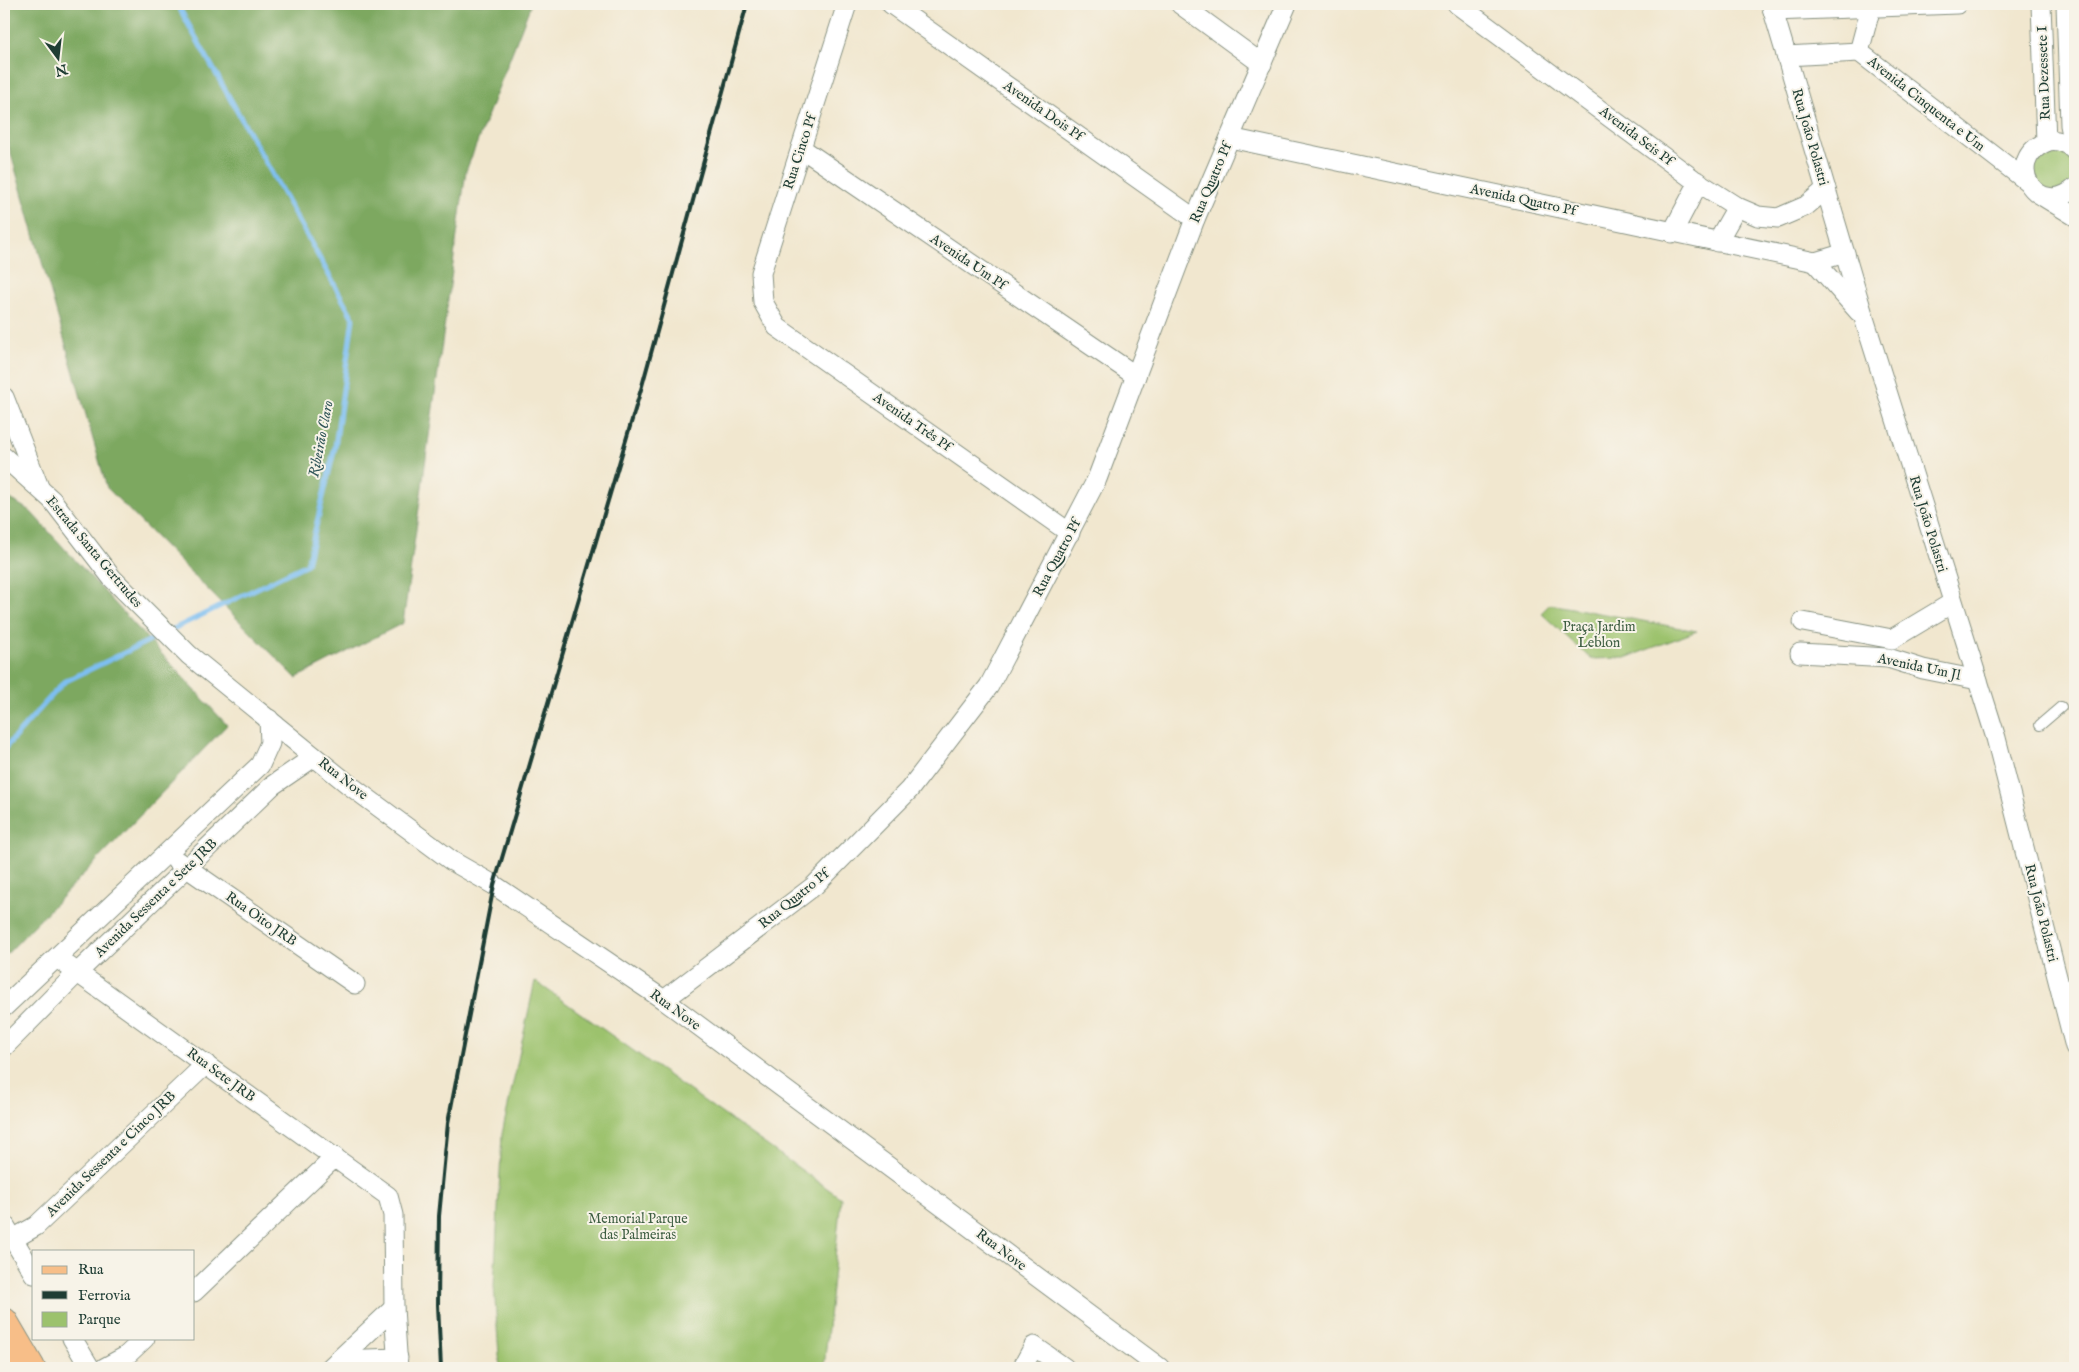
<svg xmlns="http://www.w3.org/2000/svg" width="2079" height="1372" font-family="'IM FELL English',serif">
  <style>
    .green { fill: #9cc26d; stroke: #5e8050 }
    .forest { fill: #7da860; stroke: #4e724a }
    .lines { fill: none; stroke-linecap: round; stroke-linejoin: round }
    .stream { stroke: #7dbff2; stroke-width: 5 }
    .lane-casing { stroke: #889282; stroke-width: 12 }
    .street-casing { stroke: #889282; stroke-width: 21 }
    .primary-casing { stroke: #889282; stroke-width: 30 }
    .lane { stroke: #fff; stroke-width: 10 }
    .street { stroke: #fff; stroke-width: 19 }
    .primary { stroke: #f7be88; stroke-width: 28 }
    .rail { stroke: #1f3d34; stroke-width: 4 }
    .labels { text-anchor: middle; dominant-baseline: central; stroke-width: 4; stroke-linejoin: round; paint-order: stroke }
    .street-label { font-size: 14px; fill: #1f3d34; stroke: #f7f3e8 }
    .park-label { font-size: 14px; fill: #3e5e42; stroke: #f7f3e8 }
    .water-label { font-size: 15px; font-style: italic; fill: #32575a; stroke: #f7f3e8 }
  </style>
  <rect width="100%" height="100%" fill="#f7f3e8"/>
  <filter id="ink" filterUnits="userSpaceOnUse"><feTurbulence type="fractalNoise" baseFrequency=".02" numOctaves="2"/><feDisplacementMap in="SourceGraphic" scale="10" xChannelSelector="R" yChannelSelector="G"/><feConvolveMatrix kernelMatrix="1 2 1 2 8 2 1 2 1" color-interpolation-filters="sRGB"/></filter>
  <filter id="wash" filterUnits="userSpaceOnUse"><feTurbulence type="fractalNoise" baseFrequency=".0096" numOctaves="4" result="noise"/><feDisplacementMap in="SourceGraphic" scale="20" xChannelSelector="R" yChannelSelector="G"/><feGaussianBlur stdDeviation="1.12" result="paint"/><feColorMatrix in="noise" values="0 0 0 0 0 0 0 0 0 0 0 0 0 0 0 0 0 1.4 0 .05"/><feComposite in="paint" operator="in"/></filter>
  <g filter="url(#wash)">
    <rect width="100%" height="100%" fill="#f1e7cf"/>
    <g class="green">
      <polygon points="2046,143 2075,156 2075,186 2043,194 2029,159"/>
      <polygon points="1550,604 1697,631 1625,658 1591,659 1541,613"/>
      <polygon points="535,981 841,1198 824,1368 500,1368 494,1286 502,1134"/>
    </g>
    <g class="forest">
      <polygon points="4,4 531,4 466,171 403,623 296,678 107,488 4,130"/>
      <polygon points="4,495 30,511 227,725 4,957"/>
    </g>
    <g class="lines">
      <polyline class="stream" points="4,749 64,682 307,564 335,447 353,318 177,4"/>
    </g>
  </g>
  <g filter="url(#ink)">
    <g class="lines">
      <g class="lane-casing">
        <polyline id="lane" points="2040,725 2061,707"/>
      </g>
      <g class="street-casing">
        <g id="street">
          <polyline points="847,4 761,273 763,302 777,327 1070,533"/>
          <polyline points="891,4 1195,219"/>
          <polyline points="1180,4 1262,64"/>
          <polyline points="1457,4 1693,179 1737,207 1758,216 1778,218 1806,206 1826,189"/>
          <polyline points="1771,4 1864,318 1996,738 2075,1047"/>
          <polyline points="2041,4 2046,142"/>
          <polyline points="2066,4 2070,125 2075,150"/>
          <polyline points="1773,11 1957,4"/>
          <polyline points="1859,52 1871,7"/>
          <polyline points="1786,56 1859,52 2028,182"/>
          <polyline points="1230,138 1815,262 1845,253"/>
          <polyline points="801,148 1136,376"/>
          <path d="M2075,151c-8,-8 -20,-14 -31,-8 -43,21 -4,77 31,45"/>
          <polyline points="2044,197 2075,216"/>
          <polyline points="1672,233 1699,182"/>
          <polyline points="1717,242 1737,207"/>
          <polyline points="1815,262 1859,312"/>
          <polyline points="4,397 39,487"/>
          <polyline points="4,457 52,500 112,578 189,655 348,784 452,861 494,885 664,1000 1160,1368"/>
          <polyline points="1803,622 1892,639 1952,603"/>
          <polyline points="1800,653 1888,658 1923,669 1978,680"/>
          <polyline points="177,861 355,984"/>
          <polyline points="57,958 388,1196 393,1215 394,1308 398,1368"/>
          <polyline points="664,1000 814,886 909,790 989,686 1097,479 1195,219 1287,4"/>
          <polyline points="4,1007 260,765 270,743 269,719"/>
          <polyline points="4,1047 78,972 273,785 314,757"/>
          <polyline points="4,1224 34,1274"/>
          <polyline points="13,1239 36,1226 206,1064"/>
          <polyline points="194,1292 335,1157"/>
          <polyline points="72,1338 90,1368"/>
          <polyline points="338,1360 398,1358"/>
          <polyline points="104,1368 126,1356 145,1338"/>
          <polyline points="330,1368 394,1308"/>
          <polyline points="1022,1368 1034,1346 1065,1368"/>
        </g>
      </g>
      <g class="primary-casing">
        <g id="primary">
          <polyline points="4,1322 31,1368"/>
          <polyline points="4,1361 8,1368"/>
        </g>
      </g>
      <use href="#lane" class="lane"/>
      <use href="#street" class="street"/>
      <use href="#primary" class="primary"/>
      <polyline class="rail" points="441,1368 438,1305 439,1216 448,1123 494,885 642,386 747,4"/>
    </g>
  </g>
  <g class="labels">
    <g class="street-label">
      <text transform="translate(2044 73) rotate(-92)">Rua Dezessete I</text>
      <text transform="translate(1926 104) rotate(38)">Avenida Cinquenta e Um</text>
      <text transform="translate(1043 111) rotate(35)">Avenida Dois Pf</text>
      <text transform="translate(1636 136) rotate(37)">Avenida Seis Pf</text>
      <text transform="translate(1810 137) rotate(74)">Rua João Polastri</text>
      <text transform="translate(800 152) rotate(-72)">Rua Cinco Pf</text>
      <text transform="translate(1211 183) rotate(-67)">Rua Quatro Pf</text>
      <text transform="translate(1523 200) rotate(12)">Avenida Quatro Pf</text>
      <text transform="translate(968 262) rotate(34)">Avenida Um Pf</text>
      <text transform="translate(912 422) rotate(35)">Avenida Três Pf</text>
      <text transform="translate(1928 524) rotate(73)">Rua João Polastri</text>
      <text transform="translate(94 552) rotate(50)">Estrada Santa Gertrudes</text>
      <text transform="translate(1057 558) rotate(-62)">Rua Quatro Pf</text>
      <text transform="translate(1919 667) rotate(12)">Avenida Um Jl</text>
      <text transform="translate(343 779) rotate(38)">Rua Nove</text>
      <text transform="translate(156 898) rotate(-44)">Avenida Sessenta e Sete JRB</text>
      <text transform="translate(794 899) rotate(-39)">Rua Quatro Pf</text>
      <text transform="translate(2041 913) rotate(76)">Rua João Polastri</text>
      <text transform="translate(261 919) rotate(35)">Rua Oito JRB</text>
      <text transform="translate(675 1010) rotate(36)">Rua Nove</text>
      <text transform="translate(221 1075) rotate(36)">Rua Sete JRB</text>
      <text transform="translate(111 1154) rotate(-44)">Avenida Sessenta e Cinco JRB</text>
      <text transform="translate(1001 1250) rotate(37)">Rua Nove</text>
    </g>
    <g class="park-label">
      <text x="1599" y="627">Praça Jardim<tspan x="1599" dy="16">Leblon</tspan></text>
      <text x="638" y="1219">Memorial Parque<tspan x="638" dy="16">das Palmeiras</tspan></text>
    </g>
    <g class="water-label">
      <text transform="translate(321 439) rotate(-79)">Ribeirão Claro</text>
    </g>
  </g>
  <rect width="2079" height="1372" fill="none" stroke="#f7f3e8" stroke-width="20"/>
  <rect x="32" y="1250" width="162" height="90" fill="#f7f3e8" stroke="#a1aaa0"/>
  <rect x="42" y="1266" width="25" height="8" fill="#f7be88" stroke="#a1aaa0"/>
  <text x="78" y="1274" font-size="15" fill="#1f3d34">Rua</text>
  <rect x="42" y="1291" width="25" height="8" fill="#1f3d34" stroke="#a1aaa0"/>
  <text x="78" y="1300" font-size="15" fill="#1f3d34">Ferrovia</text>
  <rect x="42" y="1312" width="25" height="15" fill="#9cc26d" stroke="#a1aaa0"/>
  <text x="78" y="1324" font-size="15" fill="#1f3d34">Parque</text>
  <g transform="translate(58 58) rotate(165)" stroke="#f7f3e8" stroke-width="4" paint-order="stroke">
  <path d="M0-4L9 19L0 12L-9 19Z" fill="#1f3d34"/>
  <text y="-8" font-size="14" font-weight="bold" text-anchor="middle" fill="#1f3d34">N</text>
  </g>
</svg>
